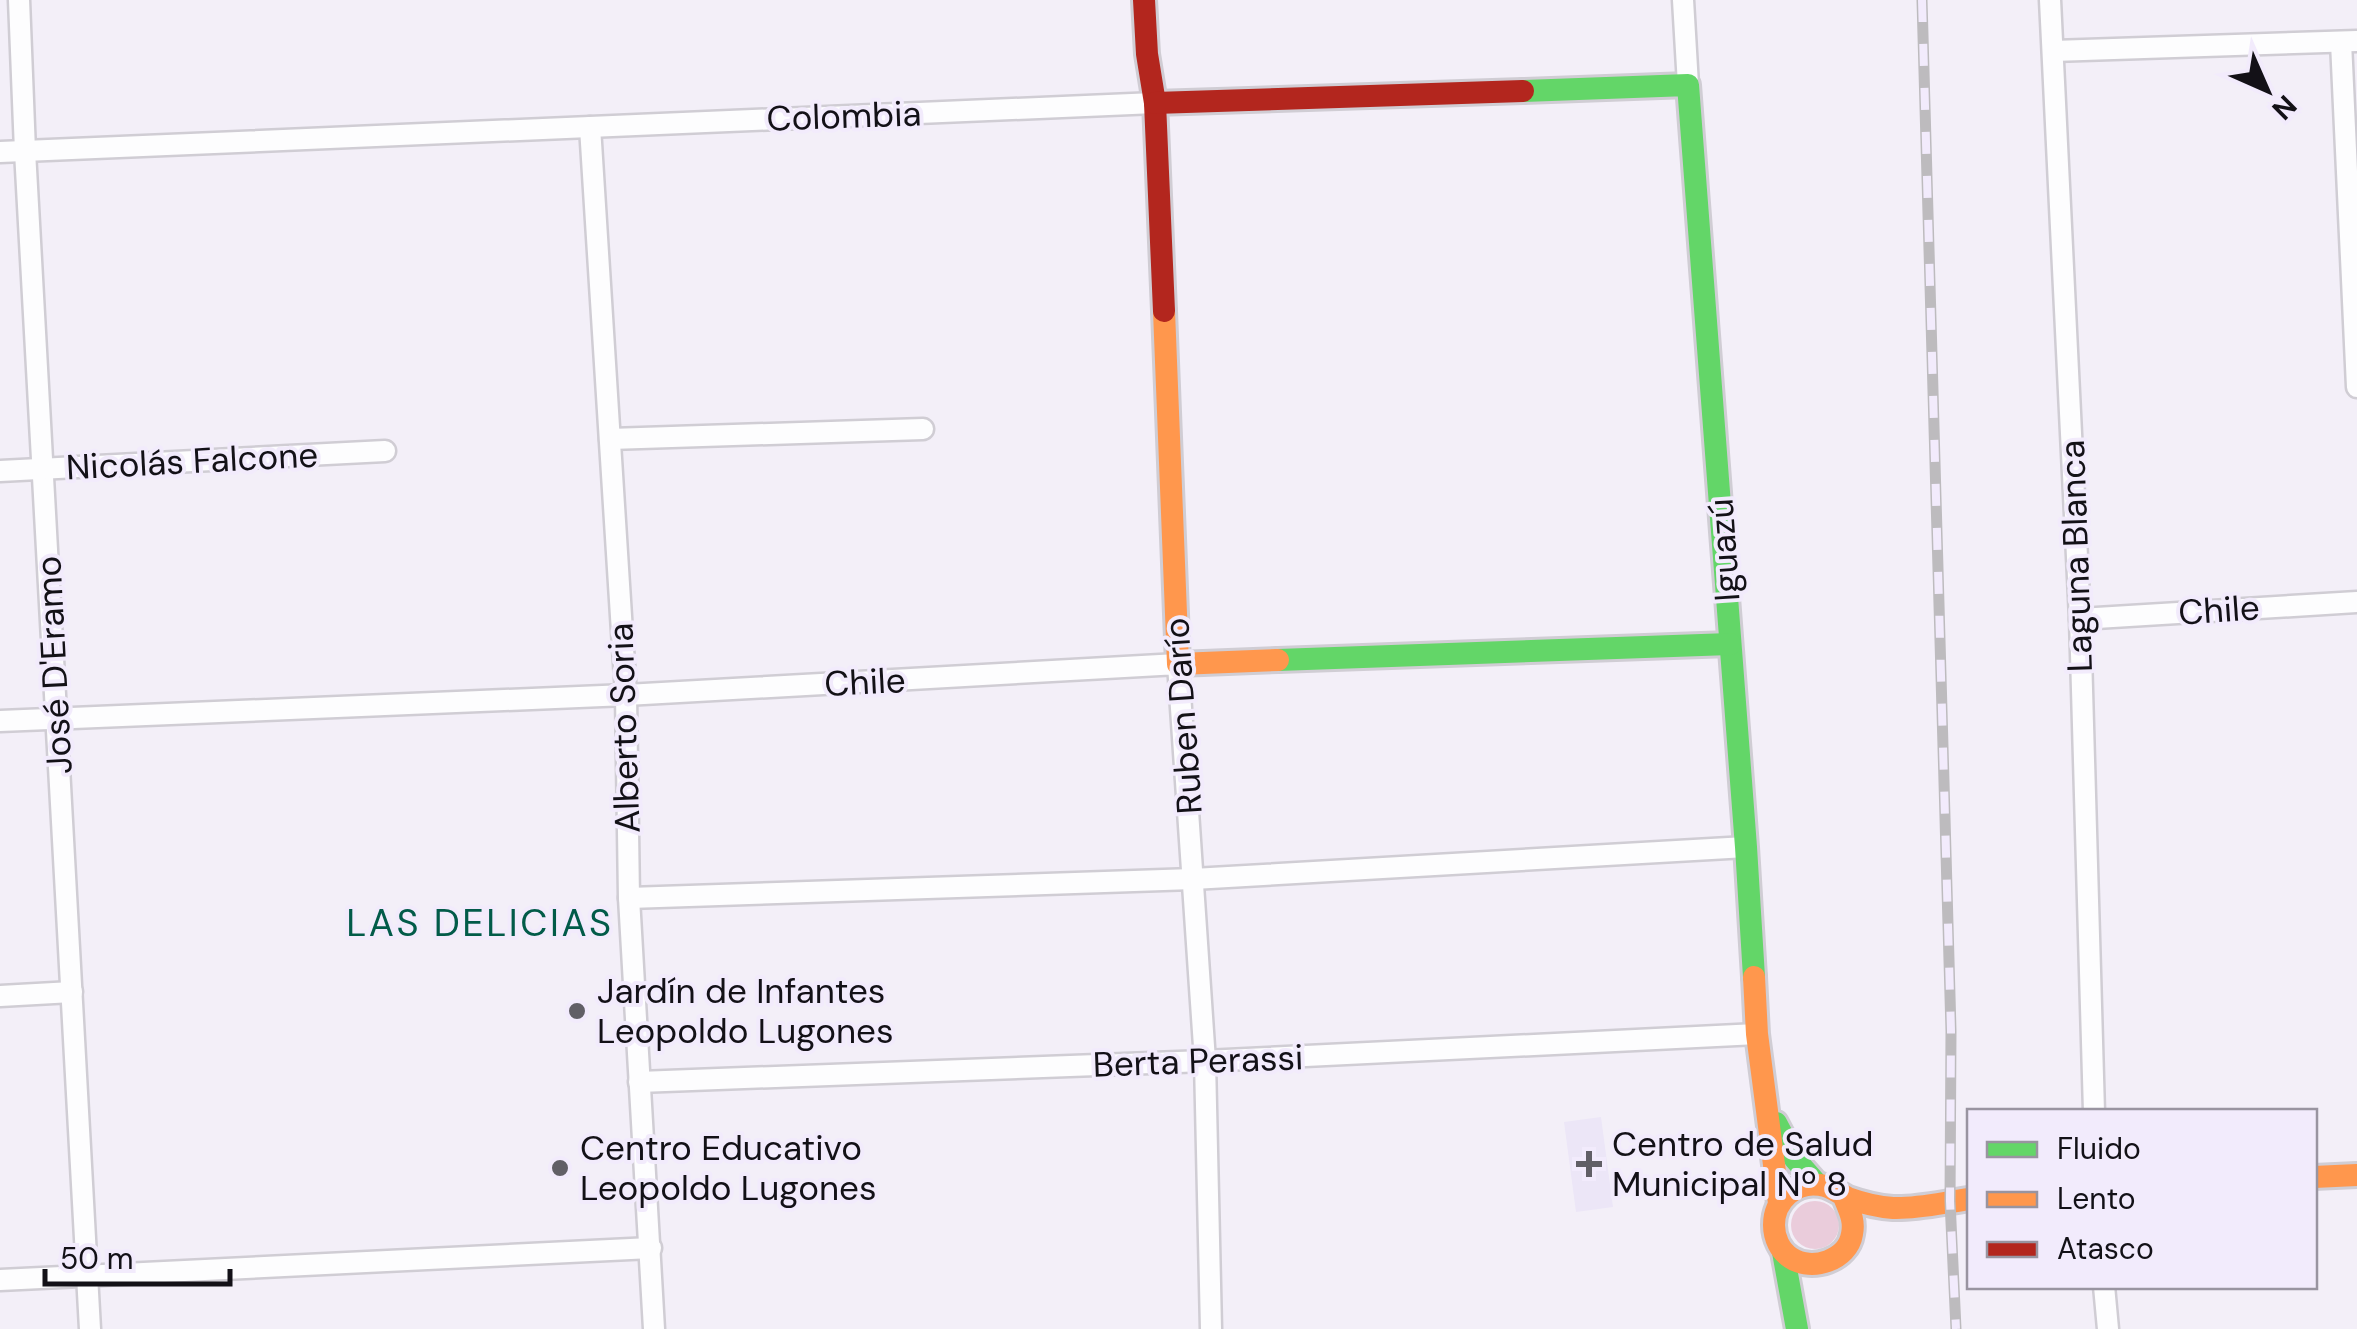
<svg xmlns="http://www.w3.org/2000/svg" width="2357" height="1329" font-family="'DM Sans',sans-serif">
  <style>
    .built { fill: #ece6f7 }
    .green { fill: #eaccdb }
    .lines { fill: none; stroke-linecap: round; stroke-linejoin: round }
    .street-casing { stroke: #d0cdd4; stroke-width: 25 }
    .fast-casing { stroke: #d0cdd4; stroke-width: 28 }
    .slow-casing { stroke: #d0cdd4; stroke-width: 28 }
    .jam-casing { stroke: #d0cdd4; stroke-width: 28 }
    .street { stroke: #fdfdfe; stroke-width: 20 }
    .fast { stroke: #63d668; stroke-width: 22 }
    .slow { stroke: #ff974d; stroke-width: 22 }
    .jam { stroke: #b3261e; stroke-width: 22 }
    .rail-casing { stroke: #bdbbbe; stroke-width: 11 }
    .rail { stroke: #f2ebfc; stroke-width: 8; stroke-dasharray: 22; stroke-linecap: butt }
    .poi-dot { fill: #615f66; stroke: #f2ebfc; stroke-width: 4 }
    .labels { text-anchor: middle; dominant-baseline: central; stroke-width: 8; stroke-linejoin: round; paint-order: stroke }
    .street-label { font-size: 35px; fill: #131117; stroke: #f2ebfc }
    .poi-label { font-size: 35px; fill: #131117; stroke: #f2ebfc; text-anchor: start }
    .neighbourhood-label { font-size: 38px; letter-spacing: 2.5px; fill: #025b49; stroke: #f2ebfc }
  </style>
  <rect width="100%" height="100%" fill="#f3eff8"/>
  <polygon class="built" points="1601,1117 1613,1207 1576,1212 1564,1122"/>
  <circle class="green" cx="1815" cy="1225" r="24"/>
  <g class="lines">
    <g class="street-casing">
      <g id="street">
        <polyline points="19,0 25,151 90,1329"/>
        <polyline points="1683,0 1688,85"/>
        <polyline points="2050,0 2080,619 2094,1112"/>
        <polyline points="2341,42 2357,387"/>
        <polyline points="2053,51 2357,41"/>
        <polyline points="590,127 626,695 629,898 654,1329"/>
        <polyline points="0,152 1155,103"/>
        <polyline points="610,439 923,429"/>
        <polyline points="0,471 385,451"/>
        <polyline points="2080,619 2357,602"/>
        <polyline points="0,721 626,695 1178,664 1205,1061 1211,1329"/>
        <polyline points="629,898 1193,879 1746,847"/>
        <polyline points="0,996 72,992"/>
        <polyline points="639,1082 1205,1061 1757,1034"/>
        <polyline points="0,1280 651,1248"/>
        <polyline points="2104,1286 2108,1329"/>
      </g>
    </g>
    <g class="fast-casing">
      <g id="fast">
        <polyline points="1523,91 1688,85 1746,847 1754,977"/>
        <polyline points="1278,660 1730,644"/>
        <polyline points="1776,1123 1795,1159 1817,1184"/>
        <polyline points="1783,1252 1797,1329"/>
      </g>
    </g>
    <g class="slow-casing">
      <g id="slow">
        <polyline points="1164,311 1178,664 1278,660"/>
        <polyline points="1754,977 1757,1034 1779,1203"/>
        <polyline points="2314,1177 2357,1175"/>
        <path d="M1844,1197c5,13 11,23 8,37 -4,26 -40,38 -61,24 -11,-7 -17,-20 -17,-33 0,-25 22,-44 46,-40 11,1 18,8 28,13 14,5 30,9 45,10 26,1 52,-6 77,-9"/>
      </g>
    </g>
    <g class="jam-casing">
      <g id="jam">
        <polyline points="1144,0 1147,54 1155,103 1164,311"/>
        <polyline points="1155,103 1523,91"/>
      </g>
    </g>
    <use href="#street" class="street"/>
    <use href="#fast" class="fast"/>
    <use href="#slow" class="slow"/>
    <use href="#jam" class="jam"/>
    <g class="rail-casing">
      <polyline id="rail" points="1922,0 1951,1031 1950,1201 1956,1329"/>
    </g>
    <use href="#rail" class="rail"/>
  </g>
  <g class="poi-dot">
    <circle cx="577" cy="1011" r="10"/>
    <path d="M1584 1149h10v10h10v10h-10v10h-10v-10h-10v-10h10z"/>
    <circle cx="560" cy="1168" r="10"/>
  </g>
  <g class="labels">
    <g class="street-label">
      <text transform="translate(844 116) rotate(-2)">Colombia</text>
      <text transform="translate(192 461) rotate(-3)">Nicolás Falcone</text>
      <text transform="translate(1724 550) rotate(-94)">Iguazú</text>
      <text transform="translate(2076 556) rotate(-92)">Laguna Blanca</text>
      <text transform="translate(2219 610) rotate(-4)">Chile</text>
      <text transform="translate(54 665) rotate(-93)">José D'Eramo</text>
      <text transform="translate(865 682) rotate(-3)">Chile</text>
      <text transform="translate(1183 716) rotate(-94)">Ruben Darío</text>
      <text transform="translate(624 728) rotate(-92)">Alberto Soria</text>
      <text transform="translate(1198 1061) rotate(-2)">Berta Perassi</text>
    </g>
    <g class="poi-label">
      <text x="597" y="991">Jardín de Infantes<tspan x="597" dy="40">Leopoldo Lugones</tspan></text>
      <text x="1612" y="1144">Centro de Salud<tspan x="1612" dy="40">Municipal Nº 8</tspan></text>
      <text x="580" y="1148">Centro Educativo<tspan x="580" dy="40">Leopoldo Lugones</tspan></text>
    </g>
    <g class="neighbourhood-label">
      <text x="480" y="923">LAS DELICIAS</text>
    </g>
  </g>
  <rect x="1967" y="1109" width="350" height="180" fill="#f2ebfc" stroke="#9994a0" stroke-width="2.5"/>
  <rect x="1987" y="1142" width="50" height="15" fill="#63d668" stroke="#9994a0" stroke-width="2.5"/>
  <text x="2057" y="1159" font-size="30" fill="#131117">Fluido</text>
  <rect x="1987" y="1192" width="50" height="15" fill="#ff974d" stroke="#9994a0" stroke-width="2.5"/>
  <text x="2057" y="1209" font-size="30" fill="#131117">Lento</text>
  <rect x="1987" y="1242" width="50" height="15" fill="#b3261e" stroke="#9994a0" stroke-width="2.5"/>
  <text x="2057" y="1259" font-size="30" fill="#131117">Atasco</text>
  <g transform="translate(2267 90) rotate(135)" stroke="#f2ebfc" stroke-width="8" paint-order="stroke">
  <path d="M0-8L18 38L0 25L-18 38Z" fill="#131117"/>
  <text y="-15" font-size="28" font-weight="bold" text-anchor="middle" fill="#131117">N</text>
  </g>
  <path d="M45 1269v15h185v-15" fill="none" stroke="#131117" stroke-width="5"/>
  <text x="60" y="1269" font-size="30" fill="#131117" stroke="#f2ebfc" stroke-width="8" paint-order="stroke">50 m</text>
</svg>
